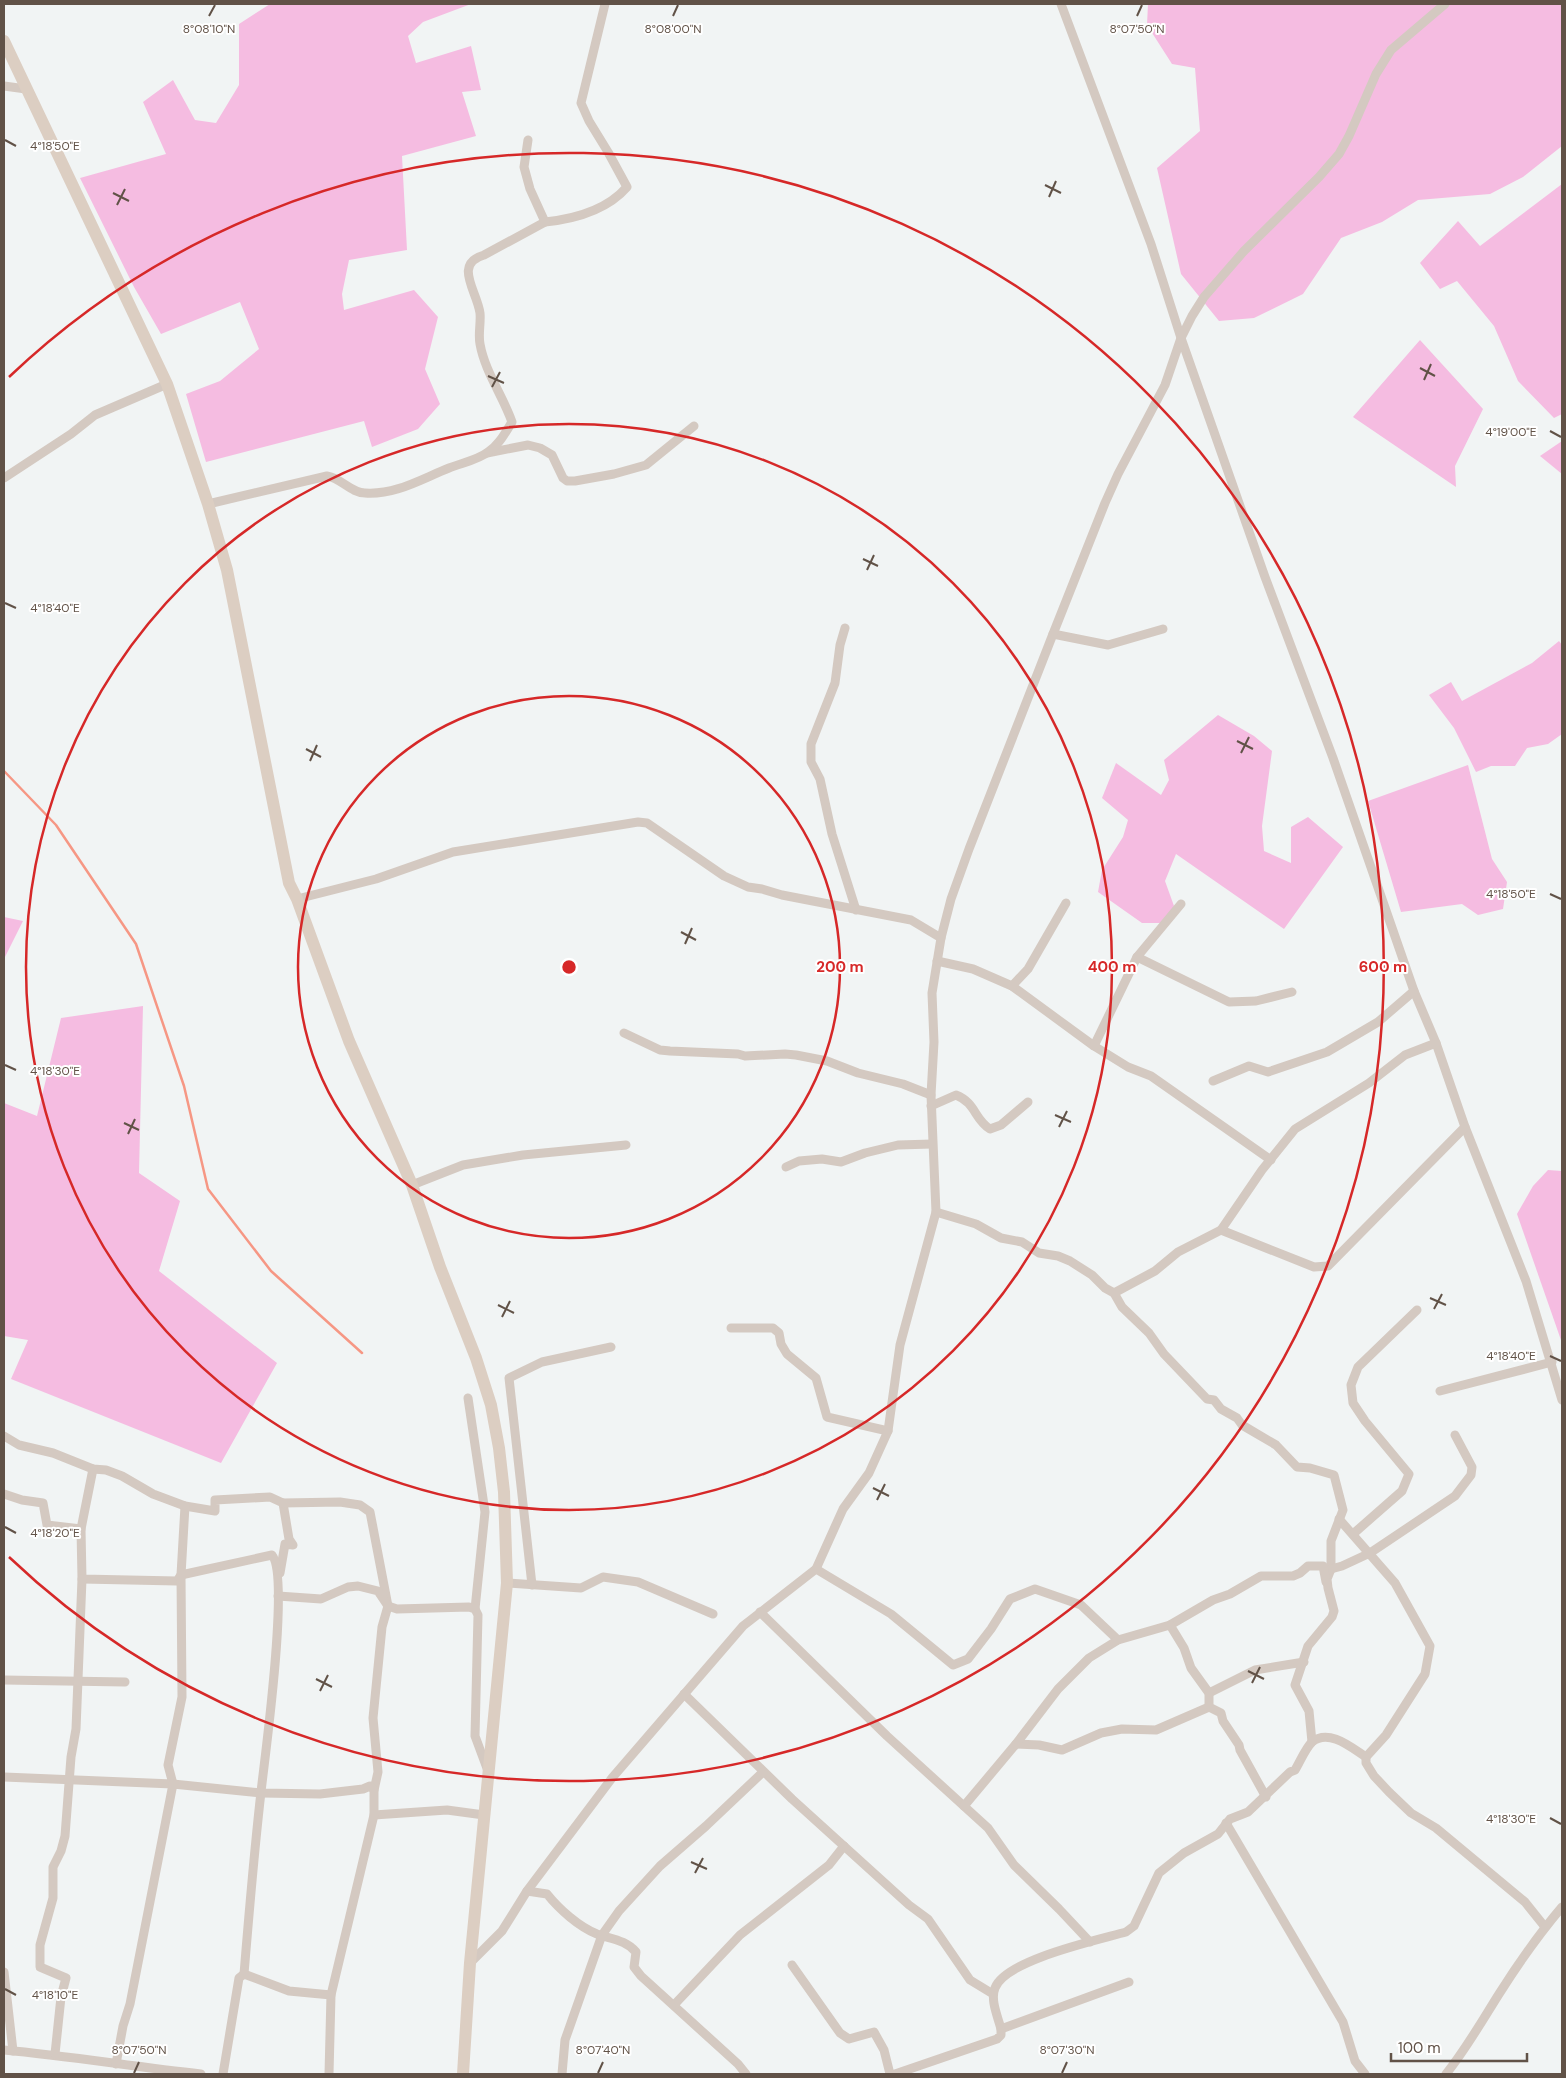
<svg xmlns="http://www.w3.org/2000/svg" width="1566" height="2078" font-family="'DM Sans',sans-serif">
  <style>
    .green { fill: #f5bce1 }
    .lines { fill: none; stroke-linecap: round; stroke-linejoin: round }
    .stream { stroke: #f69784; stroke-width: 2.5 }
    .minor { stroke: #d4c9c1; stroke-width: 9 }
    .secondary { stroke: #dccec2; stroke-width: 12 }
    .ticks { fill: none; stroke: #615247; stroke-width: 2 }
    .ring { fill: none; stroke: #d62828; stroke-width: 2.5 }
    .ticks-label { font-size: 12px; text-anchor: middle; fill: #615247; stroke: #fff; stroke-width: 4; stroke-linejoin: round; paint-order: stroke }
    .centre { fill: #d62828; stroke: #fff; stroke-width: 2.5 }
    .ring-label { font-size: 15px; text-anchor: middle; font-weight: bold; fill: #d62828; stroke: #fff; stroke-width: 4; stroke-linejoin: round; paint-order: stroke }
  </style>
  <rect width="100%" height="100%" fill="#f1f4f4"/>
  <g class="green">
    <polygon points="270,4 471,4 423,22 408,36 416,63 471,46 481,90 462,92 476,136 402,156 407,250 349,260 342,294 344,310 414,290 438,317 425,369 440,404 418,429 372,447 364,421 206,462 186,394 220,381 259,349 240,302 161,334 134,287 80,178 166,154 143,102 173,80 195,120 216,123 239,85 239,24"/>
    <polygon points="1148,4 1562,4 1562,146 1523,177 1490,194 1418,200 1382,222 1341,238 1303,294 1254,318 1219,321 1181,274 1157,168 1200,131 1195,68 1172,64 1147,25"/>
    <polygon points="1562,184 1562,414 1554,418 1518,381 1494,326 1457,281 1440,289 1420,263 1458,221 1480,246"/>
    <polygon points="1420,340 1483,409 1455,466 1456,487 1353,417"/>
    <polygon points="1562,441 1562,474 1540,456"/>
    <polygon points="1559,641 1562,645 1562,734 1548,744 1527,748 1515,766 1491,766 1476,772 1454,728 1429,695 1451,682 1462,701 1532,663"/>
    <polygon points="1218,715 1254,736 1272,751 1262,826 1264,851 1291,863 1291,827 1308,817 1343,847 1284,929 1176,854 1165,881 1174,906 1166,923 1142,923 1098,892 1102,870 1123,837 1128,820 1102,798 1116,763 1161,795 1169,780 1164,760"/>
    <polygon points="1468,765 1492,859 1507,882 1503,909 1478,915 1462,904 1401,912 1368,801"/>
    <polygon points="4,917 23,921 4,959"/>
    <polygon points="143,1006 139,1173 180,1201 159,1271 277,1363 221,1463 11,1379 28,1340 4,1336 4,1103 37,1116 61,1018"/>
    <polygon points="1548,1170 1562,1171 1562,1343 1517,1214 1533,1186"/>
  </g>
  <g class="lines">
    <polyline class="stream" points="4,771 56,825 136,944 184,1086 208,1189 271,1271 362,1353"/>
    <g class="minor">
      <polyline points="1061,4 1151,244 1181,338 1265,577 1333,758 1414,991 1436,1043 1465,1127 1526,1281 1562,1400"/>
      <polyline points="4,86 26,89"/>
      <path d="M545,222c29,-3 62,-12 82,-35l-19,-35 -19,-31 -8,-18 24,-99"/>
      <polyline points="487,453 528,445 540,448 552,455 563,478 567,481 575,481 614,474 646,465 694,426"/>
      <polyline points="4,478 71,434 95,415 167,384"/>
      <path d="M208,504l119,-28c14,2 24,17 38,17 31,2 56,-14 84,-25 12,-5 29,-8 39,-16 11,-7 17,-19 24,-30 -9,-26 -27,-50 -32,-78 -2,-10 1,-21 0,-31 -3,-22 -27,-49 4,-58l61,-33 -15,-33 -6,-22 4,-27"/>
      <polyline points="845,628 840,645 835,683 811,744 811,762 820,779 832,834 856,910"/>
      <polyline points="1053,634 1108,645 1163,629"/>
      <polyline points="297,899 376,879 453,852 638,822 647,823 724,876 748,887 762,889 782,895 911,920 941,938"/>
      <polyline points="1137,957 1229,1002 1256,1001 1292,992"/>
      <polyline points="937,961 973,969 1012,986 1094,1046 1128,1067 1151,1076 1271,1160"/>
      <polyline points="1012,986 1028,969 1066,903"/>
      <polyline points="624,1033 660,1050 670,1051 738,1054 745,1056 785,1054 796,1055 827,1061 858,1073 903,1084 931,1095"/>
      <polyline points="1094,1046 1137,957 1181,904"/>
      <polyline points="1213,1081 1249,1066 1268,1072 1327,1052 1378,1022 1414,991"/>
      <path d="M931,1106l25,-11c20,8 18,24 34,34l11,-4 27,-23"/>
      <polyline points="786,1167 799,1161 822,1159 841,1162 865,1153 898,1145 932,1144"/>
      <polyline points="412,1185 463,1165 523,1155 626,1145"/>
      <polyline points="936,1212 976,1224 1001,1238 1022,1242 1039,1253 1058,1256 1070,1261 1092,1275 1105,1288 1114,1293 1122,1307 1149,1333 1164,1354 1207,1399 1214,1400 1221,1409 1237,1418 1242,1425 1276,1445 1297,1467 1310,1468 1334,1475 1343,1510 1331,1541 1331,1569 1327,1579 1328,1588 1334,1611 1332,1617 1308,1646 1295,1685 1309,1711 1312,1742"/>
      <polyline points="1221,1230 1314,1267 1328,1266 1465,1127"/>
      <polyline points="1114,1293 1155,1271 1178,1252 1221,1230 1262,1170 1295,1129 1369,1083 1405,1055 1436,1043"/>
      <polyline points="731,1328 773,1328 779,1333 781,1344 787,1354 816,1378 827,1417 888,1431"/>
      <polyline points="1440,1391 1552,1362"/>
      <polyline points="468,1398 485,1512 475,1609"/>
      <polyline points="4,1436 19,1445 53,1453 93,1469 106,1470 122,1476 153,1494 185,1506 215,1511 215,1500 270,1497 283,1503 289,1539 293,1545 285,1544 280,1573"/>
      <path d="M4,1494l18,6 21,3 4,22 34,4 1,50 95,2 4,-6 91,-20c18,22 -7,200 -11,237 -7,61 -12,121 -17,182"/>
      <polyline points="283,1503 340,1502 360,1505 370,1512 388,1606 382,1627 373,1718 378,1772 374,1790"/>
      <polyline points="1339,1519 1395,1583 1430,1646 1425,1674 1386,1735 1366,1757 1366,1763 1374,1776 1389,1792 1411,1813 1436,1828 1525,1902 1545,1927"/>
      <polyline points="81,1529 93,1469"/>
      <polyline points="1353,1534 1402,1491 1409,1474 1365,1421 1353,1403 1351,1385 1358,1367 1417,1310"/>
      <polyline points="816,1569 891,1614 953,1665 968,1659 991,1629 1010,1599 1035,1589 1081,1605 1118,1640"/>
      <polyline points="1331,1569 1342,1566 1370,1553 1455,1496 1471,1475 1472,1467 1455,1435"/>
      <polyline points="507,1583 581,1588 603,1577 638,1582 713,1614"/>
      <polyline points="532,1585 509,1378 542,1362 611,1347"/>
      <polyline points="278,1596 321,1599 348,1587 358,1586 378,1591 388,1606 397,1609 469,1607 475,1609 478,1615 475,1736 488,1771"/>
      <polyline points="760,1612 887,1736 988,1828 1014,1865 1059,1909 1090,1942"/>
      <polyline points="4,1680 125,1682"/>
      <polyline points="1209,1693 1255,1670 1304,1662"/>
      <polyline points="684,1694 792,1799 909,1905 928,1919 970,1980 993,1994"/>
      <polyline points="1016,1744 1039,1745 1062,1750 1101,1733 1122,1729 1156,1730 1209,1707"/>
      <polyline points="4,1777 173,1784 168,1765 182,1697 181,1575 185,1506"/>
      <polyline points="1266,1797 1240,1750 1239,1745 1223,1721 1221,1713 1209,1707 1209,1693 1191,1668 1184,1648 1170,1625 1213,1600 1230,1594 1261,1576 1293,1576 1300,1573 1308,1566 1323,1566 1326,1582"/>
      <polyline points="964,1806 1016,1744 1058,1689 1089,1658 1118,1640 1170,1625"/>
      <polyline points="374,1815 447,1810 484,1815"/>
      <polyline points="1226,1823 1343,2022 1355,2061 1365,2074"/>
      <path d="M527,1891l20,3c12,15 32,33 50,40 14,5 29,6 39,18l-2,15 7,9 97,88 8,10"/>
      <polyline points="470,1963 502,1931 527,1891 612,1778 743,1626 816,1569 843,1509 869,1473 888,1431 900,1345 936,1212 931,1095 934,1042 932,993 941,938 951,899 969,849 1053,634 1105,503 1118,474 1165,385 1181,338 1192,316 1204,297 1244,251 1319,177 1339,154 1349,136 1376,74 1391,50 1445,4"/>
      <polyline points="792,1965 840,2033 849,2039 874,2032 884,2050 890,2074"/>
      <polyline points="4,1972 13,2051"/>
      <polyline points="674,2005 740,1935 829,1865 844,1846"/>
      <polyline points="1001,2029 1129,1982"/>
      <path d="M4,2050c66,6 131,17 197,24"/>
      <polyline points="55,2054 61,1997 66,1978 40,1967 40,1945 53,1898 53,1867 61,1851 65,1836 71,1757 76,1729 82,1579"/>
      <polyline points="116,2064 123,2026 130,2004 173,1784 261,1793 320,1794 363,1789 370,1786 374,1790 374,1815 331,1995 329,2074"/>
      <polyline points="223,2074 239,1978 244,1974 289,1991 331,1995"/>
      <polyline points="562,2074 565,2040 602,1935 619,1911 660,1866 706,1826 763,1772"/>
      <path d="M895,2074l102,-35 4,-4v-6c-3,-12 -11,-29 -6,-41 10,-28 103,-48 131,-56l8,-6 25,-53 25,-20 34,-19 12,-15 18,-7 42,-40 5,-2c5,-8 10,-21 17,-28 17,-14 40,6 54,15"/>
      <path d="M1446,2074c20,-25 36,-53 53,-80 19,-30 40,-60 63,-87"/>
    </g>
    <polyline class="secondary" points="4,41 167,384 208,504 227,570 289,883 297,899 349,1041 412,1185 440,1267 476,1358 491,1405 499,1448 504,1492 507,1583 470,1963 463,2074"/>
  </g>
  <path class="ticks" d="M209,16l6,-11M673,16l5,-11M1137,16l5,-11M5,140l11,6M1045,185l16,8M113,193l16,8M1049,197l7,-16M117,205l8,-16M1420,368l15,8M488,376l16,7M1424,380l7,-16M492,387l8,-15M1550,431l11,6M863,559l15,7M867,570l7,-15M5,603l11,5M1237,741l16,8M306,749l15,8M1241,753l8,-16M310,761l7,-16M1550,894l11,5M681,932l15,8M685,944l7,-16M5,1065l11,5M1055,1115l16,7M124,1123l15,7M1059,1127l8,-16M128,1134l7,-15M1430,1298l16,7M498,1305l16,8M1434,1309l8,-15M502,1317l8,-16M1550,1356l11,5M873,1488l16,8M877,1500l8,-16M5,1527l11,6M1248,1671l16,8M316,1679l16,8M1252,1683l8,-16M320,1691l8,-16M1550,1818l11,6M691,1862l16,7M695,1873l8,-15M5,1989l11,6M134,2073l5,-11M598,2073l5,-11M1062,2073l5,-11"/>
  <g class="ring">
    <circle cx="569" cy="967" r="271"/>
    <circle cx="569" cy="967" r="543"/>
    <path d="M9 377A814 814 0 1 1 9 1557"/>
  </g>
  <g class="ticks-label">
    <text x="209" y="33">8°08'10"N</text>
    <text x="673" y="33">8°08'00"N</text>
    <text x="1137" y="33">8°07'50"N</text>
    <text x="55" y="150">4°18'50"E</text>
    <text x="1511" y="436">4°19'00"E</text>
    <text x="55" y="612">4°18'40"E</text>
    <text x="1511" y="898">4°18'50"E</text>
    <text x="55" y="1075">4°18'30"E</text>
    <text x="1511" y="1360">4°18'40"E</text>
    <text x="55" y="1537">4°18'20"E</text>
    <text x="1511" y="1823">4°18'30"E</text>
    <text x="55" y="1999">4°18'10"E</text>
    <text x="139" y="2054">8°07'50"N</text>
    <text x="603" y="2054">8°07'40"N</text>
    <text x="1067" y="2054">8°07'30"N</text>
  </g>
  <circle cx="569" cy="967" r="8" class="centre"/>
  <g class="ring-label">
    <text x="840" y="972">200 m</text>
    <text x="1112" y="972">400 m</text>
    <text x="1383" y="972">600 m</text>
  </g>
  <rect width="1566" height="2078" fill="none" stroke="#615247" stroke-width="10"/>
  <path d="M1391 2053v8h136v-8" fill="none" stroke="#615247" stroke-width="2.5"/>
  <text x="1398" y="2053" font-size="15" fill="#615247" stroke="#ffffff" stroke-width="4" paint-order="stroke">100 m</text>
</svg>
